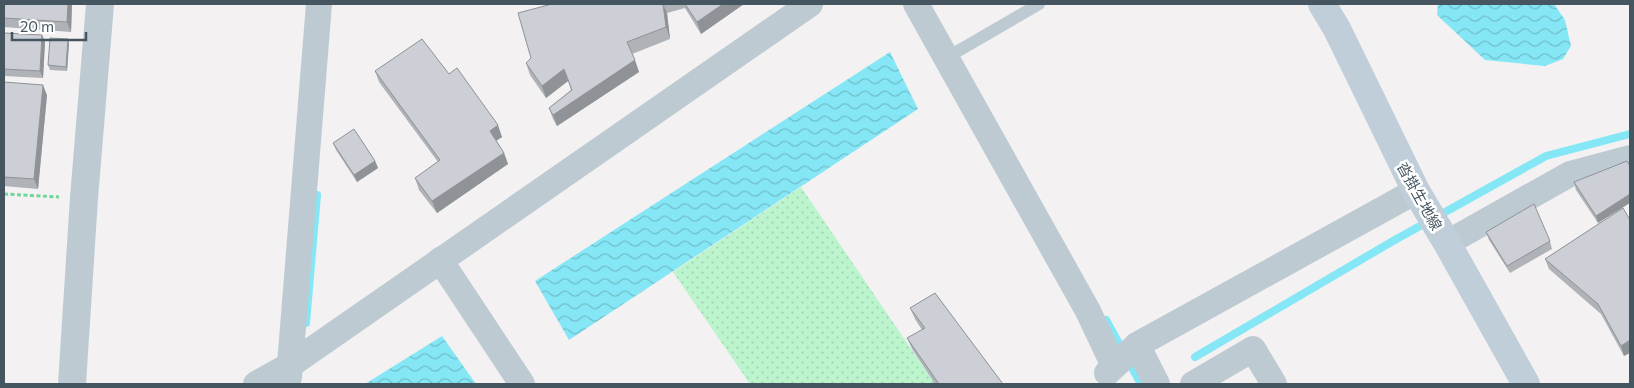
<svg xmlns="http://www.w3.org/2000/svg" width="1634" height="388" font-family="Commissioner,'Noto Sans JP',sans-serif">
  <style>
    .grass { fill: url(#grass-dots) }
    .water { fill: url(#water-waves) }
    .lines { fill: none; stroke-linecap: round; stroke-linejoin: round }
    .stream { stroke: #85e7f5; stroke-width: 8 }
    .path { stroke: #70d69c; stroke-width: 3; stroke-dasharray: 4 2.5; stroke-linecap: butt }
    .service { stroke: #bdcad2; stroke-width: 12 }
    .minor { stroke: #bdcad2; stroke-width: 26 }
    .tertiary { stroke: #bdcad2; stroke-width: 28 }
    .secondary { stroke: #c0ced9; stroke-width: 28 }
    .wall { fill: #afb3b8 }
    .shaded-wall { fill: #8f9296 }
    .building { fill: #ccd0d6; stroke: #8f9296 }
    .labels { text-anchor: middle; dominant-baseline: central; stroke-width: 5; stroke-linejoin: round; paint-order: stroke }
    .street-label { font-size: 15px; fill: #465661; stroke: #fff }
  </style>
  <defs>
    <pattern id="grass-dots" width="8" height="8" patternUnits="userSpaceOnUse" patternTransform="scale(1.25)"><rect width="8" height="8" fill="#bcf4cd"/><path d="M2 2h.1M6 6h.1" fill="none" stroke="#a3d3b3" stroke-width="1.8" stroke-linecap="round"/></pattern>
    <pattern id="water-waves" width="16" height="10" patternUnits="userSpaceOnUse" patternTransform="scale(1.25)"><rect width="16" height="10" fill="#85e7f5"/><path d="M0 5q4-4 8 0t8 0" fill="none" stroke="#6fbeca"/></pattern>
  </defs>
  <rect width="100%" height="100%" fill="#f3f1f1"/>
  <polygon class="grass" points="801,187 935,384 750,384 673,272"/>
  <g class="water">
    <polygon points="1438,4 1554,4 1565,20 1571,46 1563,59 1545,66 1485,60 1437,15"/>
    <polygon points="890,52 918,109 569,340 535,281"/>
    <polygon points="442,336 476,384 365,384"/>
  </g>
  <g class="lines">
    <g class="stream">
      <polyline points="1106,320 1141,384"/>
      <polyline points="306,323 317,195"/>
      <polyline points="1195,357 1393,241 1546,156 1630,134"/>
    </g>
    <polyline class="path" points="4,194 59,197"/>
    <polyline class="service" points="946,58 1039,4"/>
    <g class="minor">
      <polyline points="916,4 1088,311 1114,366"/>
      <polyline points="1447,243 1570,174 1630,158"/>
      <polyline points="440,260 522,384"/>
      <polyline points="1137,345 1157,384"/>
      <polyline points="1107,373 1137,345 1416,191"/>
      <polyline points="289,377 319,4"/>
      <polyline points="256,384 290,365 810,4"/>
      <polyline points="1193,384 1253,349 1274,384"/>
    </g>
    <polyline class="tertiary" points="72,384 84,198 100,4"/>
    <polyline class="secondary" points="1322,4 1337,29 1416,191 1447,243 1526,384"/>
  </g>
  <g class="wall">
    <polygon points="4,4 72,4 71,32 4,27"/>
    <polygon points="552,4 744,4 701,34 685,8 667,13 670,39 632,54 639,72 557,126 553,119 549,108 571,90 568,81 546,98 530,75 526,63 531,58"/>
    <polygon points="4,33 42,35 45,42 43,78 4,76"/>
    <polygon points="69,43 67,71 50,70 48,65"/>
    <polygon points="375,71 449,74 502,137 496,141 504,153 508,164 437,213 419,190 415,178 438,162 379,82"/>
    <polygon points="4,82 47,95 38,189 4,186"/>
    <polygon points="333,143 375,161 378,168 357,182 336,150"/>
    <polygon points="1630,166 1598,223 1576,190 1574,182"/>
    <polygon points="1623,208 1624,356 1601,314 1549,269 1545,259"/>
    <polygon points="1486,232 1550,241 1552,249 1510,273 1489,240"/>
    <polygon points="910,308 1003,384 935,384 912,349 907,338 922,330 915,319"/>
  </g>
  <g class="shaded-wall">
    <polygon points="68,4 72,4 71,32 67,22"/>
    <polygon points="663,4 667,13 670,39 666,27"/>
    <polygon points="723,4 744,4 701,34 697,22"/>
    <polygon points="42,35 45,42 43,78 40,71"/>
    <polygon points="68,39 69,43 67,71 66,67"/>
    <polygon points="635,60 639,72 557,126 553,115"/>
    <polygon points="564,69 568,81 546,98 542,86"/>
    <polygon points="43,85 47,95 38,189 34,179"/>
    <polygon points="498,125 502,137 494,142 490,131"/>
    <polygon points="504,153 508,164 437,213 432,201"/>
    <polygon points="375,161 378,168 357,182 354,175"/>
    <polygon points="1630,194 1630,203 1598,223 1596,216"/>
    <polygon points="1630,340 1630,353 1624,356 1621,346"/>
  </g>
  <g class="building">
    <polygon points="4,4 68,4 67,22 4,18"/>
    <polygon points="552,4 663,4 666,27 627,42 635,60 553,115 549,108 572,90 564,69 542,86 526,63 531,58 518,13"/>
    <polygon points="685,4 723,4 697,22"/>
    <polygon points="4,33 42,35 40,71 4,69"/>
    <polygon points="50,38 68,39 66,67 48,65"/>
    <polygon points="422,39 449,74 457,68 498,125 490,131 504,153 432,201 415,178 440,160 375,71"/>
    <polygon points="4,82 43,85 34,179 4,177"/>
    <polygon points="354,129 375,161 354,175 333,143"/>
    <polygon points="1627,161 1630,166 1630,194 1596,216 1574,182"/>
    <polygon points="1534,204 1550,241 1507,266 1486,232"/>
    <polygon points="1623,208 1630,220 1630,340 1621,346 1598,304 1545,259"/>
    <polygon points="935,293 1003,384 939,384 907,338 925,328 910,308"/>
  </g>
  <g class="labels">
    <g class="street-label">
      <text transform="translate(1420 196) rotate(61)">沓掛生地線</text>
    </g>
  </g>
  <rect width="1634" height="388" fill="none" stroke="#465661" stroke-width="10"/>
  <path d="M12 32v8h74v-8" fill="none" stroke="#465661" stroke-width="2.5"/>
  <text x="20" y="32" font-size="15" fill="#465661" stroke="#ffffff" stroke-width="4" paint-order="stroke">20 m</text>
</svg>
